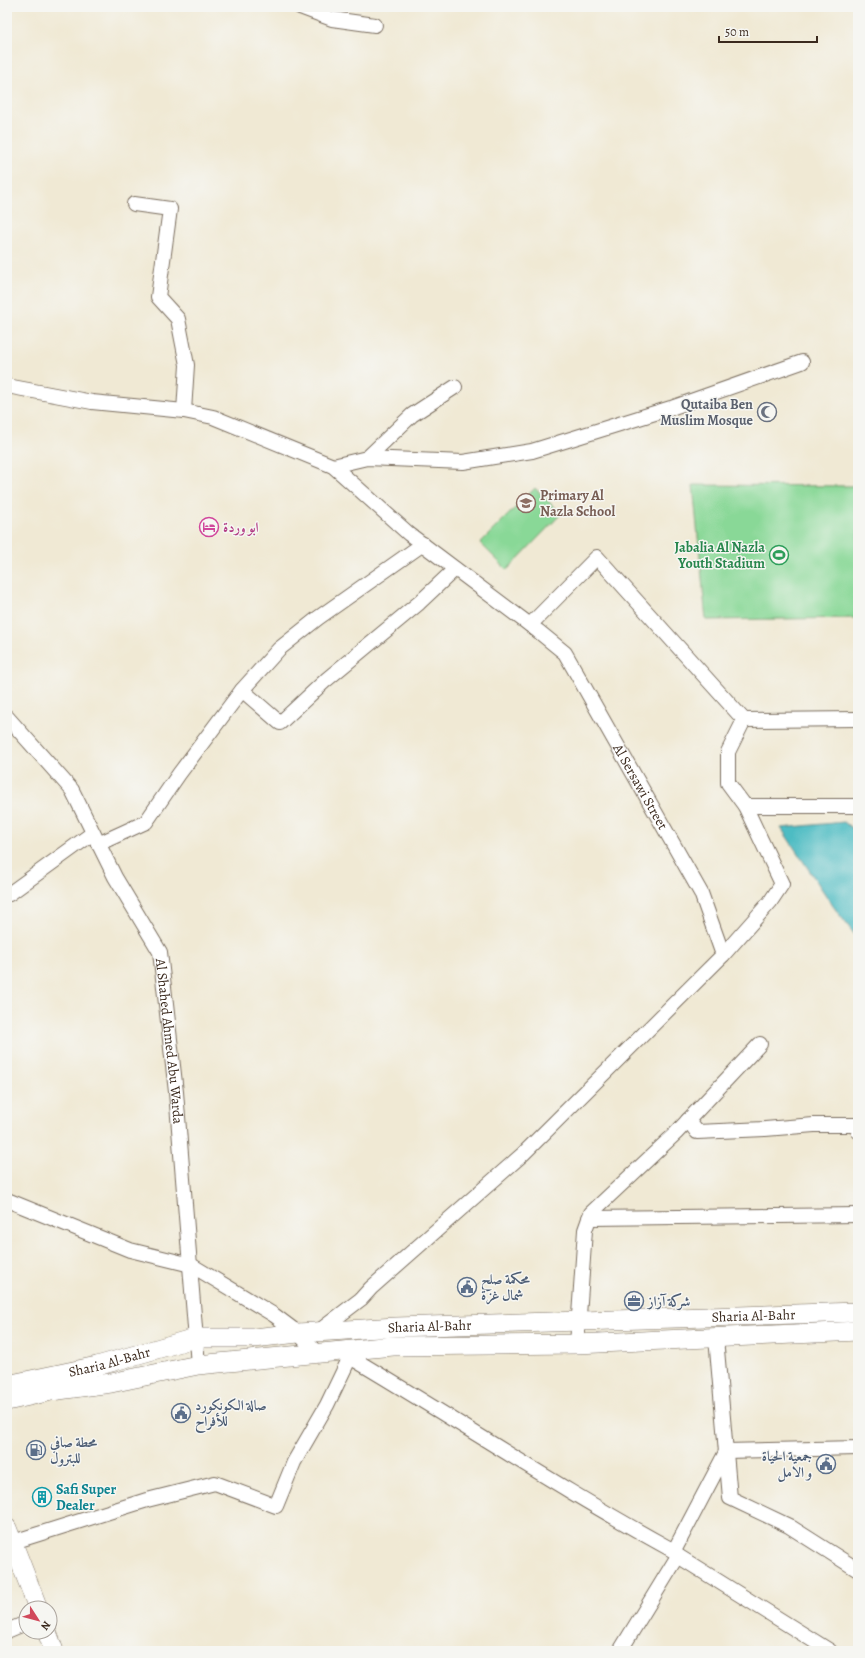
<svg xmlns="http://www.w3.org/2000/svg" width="865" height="1658" font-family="Alegreya,Amiri,serif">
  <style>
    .green { fill: #89d897; stroke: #62815a }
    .water { fill: #4dbcc3; stroke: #447370 }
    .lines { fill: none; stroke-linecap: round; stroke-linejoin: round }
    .street-casing { stroke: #7a6d5e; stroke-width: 16 }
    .secondary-casing { stroke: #7a6d5e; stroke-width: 20 }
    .street { stroke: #fff; stroke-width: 14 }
    .secondary { stroke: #fff; stroke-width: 19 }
    .labels { text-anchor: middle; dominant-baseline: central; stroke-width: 3; stroke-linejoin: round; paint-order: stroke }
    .worship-label { font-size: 14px; font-weight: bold; fill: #5b616d; stroke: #f6f6f2; text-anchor: end }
    .education-label { font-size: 14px; font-weight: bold; fill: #785e54; stroke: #f6f6f2; text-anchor: start }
    .hotel-label { font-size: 14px; font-weight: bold; fill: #b23c85; stroke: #f6f6f2; text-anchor: start }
    .leisure-label { font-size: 14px; font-weight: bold; fill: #27864d; stroke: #f6f6f2; text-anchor: end }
    .street-label { font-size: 14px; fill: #3b2a1e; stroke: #f6f6f2 }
    .service-label { font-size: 14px; font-weight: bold; fill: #4e5e75; stroke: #f6f6f2; text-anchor: start }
    .culture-label { font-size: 14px; font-weight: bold; fill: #0d838f; stroke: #f6f6f2; text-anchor: start }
  </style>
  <rect width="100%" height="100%" fill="#f6f6f2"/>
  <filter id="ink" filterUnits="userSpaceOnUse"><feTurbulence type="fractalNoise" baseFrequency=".025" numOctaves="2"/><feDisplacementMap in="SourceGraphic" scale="8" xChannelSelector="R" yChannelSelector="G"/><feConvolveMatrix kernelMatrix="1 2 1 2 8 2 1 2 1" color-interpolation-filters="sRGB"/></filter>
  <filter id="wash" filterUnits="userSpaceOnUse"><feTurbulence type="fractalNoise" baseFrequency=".012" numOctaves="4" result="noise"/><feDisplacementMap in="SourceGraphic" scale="16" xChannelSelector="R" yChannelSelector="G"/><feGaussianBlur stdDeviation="0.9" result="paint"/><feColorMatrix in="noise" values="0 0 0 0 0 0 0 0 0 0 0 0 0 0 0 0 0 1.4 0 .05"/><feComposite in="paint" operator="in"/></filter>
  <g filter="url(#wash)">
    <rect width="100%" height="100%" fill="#f0e9d4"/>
    <g class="green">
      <polygon points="693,485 858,486 858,618 706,620"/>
      <polygon points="535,488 561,514 507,570 480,543"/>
    </g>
    <polygon class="water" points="844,822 858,833 858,939 833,906 781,828"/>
  </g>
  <g filter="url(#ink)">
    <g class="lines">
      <g class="street-casing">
        <g id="street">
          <polyline points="300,7 332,19 375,25"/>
          <polyline points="134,204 170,209 158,297 178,319 187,365 184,411"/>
          <path id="s1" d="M7,386l85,16 92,9 29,6 120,49 76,68 129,97 27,22 136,240 22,62"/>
          <polyline points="367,458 412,415 455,387"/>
          <polyline points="333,466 367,458 463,462 532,451 671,408 802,362"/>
          <polyline points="530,625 597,557 744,720"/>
          <polyline points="242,690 279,649 318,618 423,544"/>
          <path id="s2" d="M7,717l65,73 43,87 45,75 16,140 22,273"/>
          <polyline points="745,806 858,806"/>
          <polyline points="98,844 146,822 179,774 242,690 280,723 326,680 419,603 455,569"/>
          <polyline points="9,894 93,833"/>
          <polyline points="688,1120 697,1132 765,1129 814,1125 857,1125 858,1131"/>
          <polyline points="7,1200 130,1250 191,1265 274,1315 298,1333 317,1353"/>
          <polyline points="589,1218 858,1215"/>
          <polyline points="319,1331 361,1299 371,1288 523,1154 723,955 770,902 782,884 745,806 728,783 728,752 744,720 858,719"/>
          <polyline points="716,1338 730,1498 789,1526 858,1570"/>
          <polyline points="577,1344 585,1230 591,1213 676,1133 760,1044"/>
          <path d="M352,1350l-2,7c108,64 214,134 324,194l4,5 152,95"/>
          <polyline points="726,1451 858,1448"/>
          <polyline points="13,1542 147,1500 215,1483 276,1506 294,1462 327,1405 350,1357"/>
          <polyline points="674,1551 726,1452"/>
          <polyline points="7,1631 26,1623"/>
          <polyline points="620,1651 678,1556"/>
        </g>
      </g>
      <g class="secondary-casing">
        <g id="secondary">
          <path id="s3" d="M7,1385l90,-19 98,-28h59l44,-5 98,-6 462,-15"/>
          <polyline points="7,1401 51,1391 111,1383 198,1365 393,1346 577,1344 858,1331"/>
          <polyline points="7,1528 38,1608"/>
          <polyline points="47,1632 54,1651"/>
        </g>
      </g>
      <use href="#street" class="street"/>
      <use href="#secondary" class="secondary"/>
    </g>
  </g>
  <defs>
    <g id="mosque-ring" transform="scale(1)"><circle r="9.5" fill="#f6f6f2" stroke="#6b7280" stroke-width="1.5"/><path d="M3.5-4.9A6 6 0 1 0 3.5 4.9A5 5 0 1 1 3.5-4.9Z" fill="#6b7280"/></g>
    <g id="school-ring" transform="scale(1)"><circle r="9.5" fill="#f6f6f2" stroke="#8d6e63" stroke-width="1.5"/><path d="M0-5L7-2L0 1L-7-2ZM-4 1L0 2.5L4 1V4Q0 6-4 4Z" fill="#8d6e63"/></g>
    <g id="hotel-ring" transform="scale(1)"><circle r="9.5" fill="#f6f6f2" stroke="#d1479c" stroke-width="1.5"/><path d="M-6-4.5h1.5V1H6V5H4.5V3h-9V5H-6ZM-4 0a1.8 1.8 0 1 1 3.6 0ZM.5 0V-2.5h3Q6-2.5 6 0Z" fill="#d1479c"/></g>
    <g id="stadium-ring" transform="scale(1)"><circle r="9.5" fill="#f6f6f2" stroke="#2e9e5b" stroke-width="1.5"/><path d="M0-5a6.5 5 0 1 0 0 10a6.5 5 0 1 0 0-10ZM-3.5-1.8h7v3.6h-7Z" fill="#2e9e5b"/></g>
    <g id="civic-ring" transform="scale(1)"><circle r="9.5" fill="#f6f6f2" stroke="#5c6f8a" stroke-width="1.5"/><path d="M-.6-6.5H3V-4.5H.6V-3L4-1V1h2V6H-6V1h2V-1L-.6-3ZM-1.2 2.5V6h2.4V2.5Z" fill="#5c6f8a"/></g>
    <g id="office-ring" transform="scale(1)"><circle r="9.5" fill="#f6f6f2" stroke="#5c6f8a" stroke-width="1.5"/><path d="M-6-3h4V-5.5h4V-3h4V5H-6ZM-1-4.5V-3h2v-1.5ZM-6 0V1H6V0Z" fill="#5c6f8a"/></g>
    <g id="fuel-ring" transform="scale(1)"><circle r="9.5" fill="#f6f6f2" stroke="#5c6f8a" stroke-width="1.5"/><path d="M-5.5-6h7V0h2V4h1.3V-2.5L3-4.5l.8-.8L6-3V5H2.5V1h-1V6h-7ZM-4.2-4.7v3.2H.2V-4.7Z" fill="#5c6f8a"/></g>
    <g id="building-ring" transform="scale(1)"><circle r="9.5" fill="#f6f6f2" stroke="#0f9aa8" stroke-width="1.5"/><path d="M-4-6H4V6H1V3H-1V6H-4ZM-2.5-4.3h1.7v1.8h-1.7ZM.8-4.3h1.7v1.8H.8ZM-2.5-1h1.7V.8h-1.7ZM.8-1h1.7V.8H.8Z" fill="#0f9aa8"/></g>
  </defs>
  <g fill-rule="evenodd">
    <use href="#mosque-ring" x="767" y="412"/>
    <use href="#school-ring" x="526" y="503"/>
    <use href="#hotel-ring" x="209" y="527"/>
    <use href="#stadium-ring" x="779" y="555"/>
    <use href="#civic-ring" x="467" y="1287"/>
    <use href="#office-ring" x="634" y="1301"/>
    <use href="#civic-ring" x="181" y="1413"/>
    <use href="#fuel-ring" x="36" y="1450"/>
    <use href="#civic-ring" x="826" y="1464"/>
    <use href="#building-ring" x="42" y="1497"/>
  </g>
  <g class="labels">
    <g class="worship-label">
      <text x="753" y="404">Qutaiba Ben<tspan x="753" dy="16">Muslim Mosque</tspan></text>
    </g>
    <g class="education-label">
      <text x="540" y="495">Primary Al<tspan x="540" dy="16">Nazla School</tspan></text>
    </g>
    <g class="hotel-label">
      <text x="223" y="527">ابو وردة</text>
    </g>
    <g class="leisure-label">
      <text x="765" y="547">Jabalia Al Nazla<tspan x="765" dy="16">Youth Stadium</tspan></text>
    </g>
    <g class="street-label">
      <text stroke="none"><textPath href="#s1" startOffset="790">Al Sersawi Street</textPath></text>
      <text stroke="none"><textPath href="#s2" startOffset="372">Al Shahed Ahmed Abu Warda</textPath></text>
      <text stroke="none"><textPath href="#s3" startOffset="753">Sharia Al-Bahr</textPath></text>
      <text stroke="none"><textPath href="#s3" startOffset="429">Sharia Al-Bahr</textPath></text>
      <text stroke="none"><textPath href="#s3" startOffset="105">Sharia Al-Bahr</textPath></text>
    </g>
    <g class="service-label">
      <text x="481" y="1279">محكمة صلح<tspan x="481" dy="16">شمال غزة</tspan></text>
      <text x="648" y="1301">شركة آزاز</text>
      <text x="195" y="1405">صالة الكونكورد<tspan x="195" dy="16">للأفراح</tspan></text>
      <text x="50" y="1442">محطة صافي<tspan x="50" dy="16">للبترول</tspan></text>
      <text x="812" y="1456" text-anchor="end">جمعية الحياة<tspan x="812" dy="16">و الامل</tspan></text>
    </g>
    <g class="culture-label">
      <text x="56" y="1489">Safi Super<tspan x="56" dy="16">Dealer</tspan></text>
    </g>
  </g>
  <rect width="865" height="1658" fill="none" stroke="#f6f6f2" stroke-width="24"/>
  <g transform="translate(38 1620) rotate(126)"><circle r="19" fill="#f6f6f2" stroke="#aba49d"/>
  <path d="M0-3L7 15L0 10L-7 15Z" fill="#d1495b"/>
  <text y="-6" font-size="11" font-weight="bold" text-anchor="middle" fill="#3b2a1e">N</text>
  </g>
  <path d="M719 36v6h98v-6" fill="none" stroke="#3b2a1e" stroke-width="2"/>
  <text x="725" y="36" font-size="12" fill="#3b2a1e" stroke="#f6f6f2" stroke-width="3" paint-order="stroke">50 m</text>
</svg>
